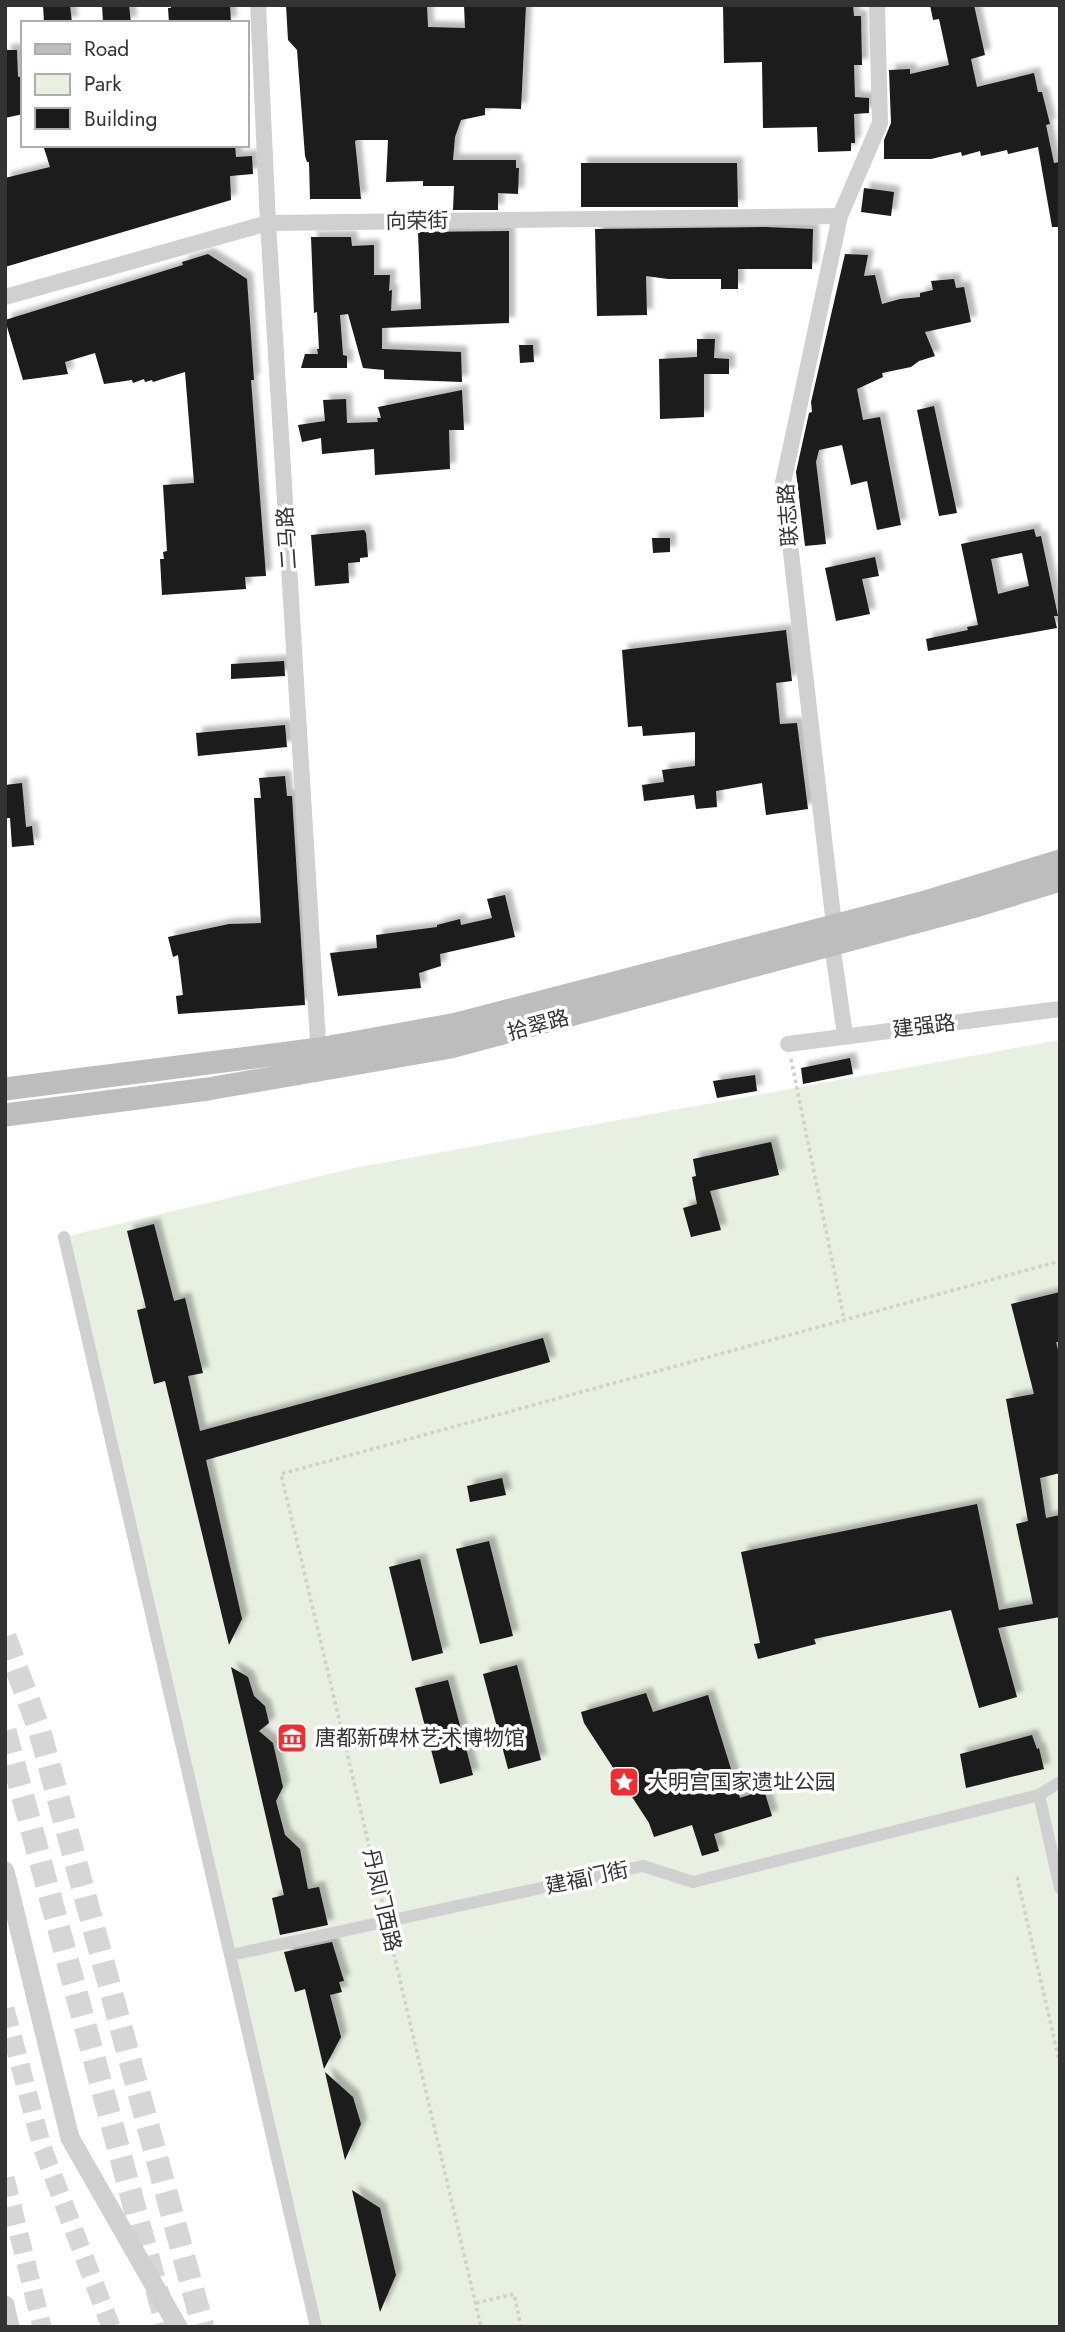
<svg xmlns="http://www.w3.org/2000/svg" width="1065" height="2332" font-family="Jost,'Noto Sans SC',sans-serif">
  <style>
    .green { fill: #e8f0e1 }
    .building { fill: #1a1a1a; fill-rule: evenodd; filter: url(#shadow) }
    .lines { fill: none; stroke-linecap: round; stroke-linejoin: round }
    .tertiary-tunnel { stroke: #d6d6d6; stroke-width: 19; stroke-dasharray: 19 10; stroke-linecap: butt }
    .secondary-tunnel { stroke: #d6d6d6; stroke-width: 23; stroke-dasharray: 23 11; stroke-linecap: butt }
    .path { stroke: #d0d0d0; stroke-width: 3.5; stroke-dasharray: 3.5 3.5; stroke-linecap: butt }
    .pedestrian { stroke: #d0d0d0; stroke-width: 12 }
    .minor { stroke: #d0d0d0; stroke-width: 16 }
    .tertiary { stroke: #d0d0d0; stroke-width: 19 }
    .secondary { stroke: #bdbdbd; stroke-width: 23 }
    .labels { text-anchor: middle; dominant-baseline: central; stroke-width: 7; stroke-linejoin: round; paint-order: stroke }
    .street-label { font-size: 21px; fill: #333; stroke: #fff }
    .poi-label { font-size: 21px; fill: #333; stroke: #fff; text-anchor: start }
  </style>
  <defs>
    <filter id="shadow"><feDropShadow dx="6" dy="-6" stdDeviation="2" flood-color="#0004"/></filter>
  </defs>
  <rect width="100%" height="100%" fill="#fff"/>
  <polygon class="green" points="1060,1040 1060,2327 314,2327 64,1237 359,1167"/>
  <g class="building">
    <polygon points="43,5 70,5 72,23 44,23"/>
    <polygon points="102,5 129,5 131,23 103,23"/>
    <polygon points="171,5 230,5 231,23 169,23 168,8 171,8"/>
    <polygon points="286,5 427,5 428,27 465,28 464,5 526,5 521,109 485,108 485,115 461,120 455,137 453,160 516,160 516,168 519,168 518,194 498,193 498,210 453,210 454,186 423,186 423,181 386,182 388,140 357,140 355,141 361,199 310,199 309,162 307,162 305,156 297,50 288,40"/>
    <polygon points="723,5 853,5 854,16 861,16 862,65 854,65 855,97 869,98 869,113 854,114 855,143 851,143 851,151 818,152 817,127 763,128 762,62 724,63"/>
    <polygon points="930,5 974,5 985,55 971,59 977,87 1034,73 1038,92 1042,92 1050,124 1046,125 1054,163 1060,162 1060,227 1052,227 1038,147 1008,154 1007,150 981,156 980,151 962,156 961,152 931,159 884,159 884,140 891,123 889,70 910,69 910,74 949,65 939,19 933,20"/>
    <polygon points="5,50 17,50 18,77 23,76 23,114 5,118"/>
    <polygon points="43,145 235,145 236,157 252,156 253,174 230,176 231,200 5,267 5,178 50,167"/>
    <polygon points="581,163 737,163 738,207 581,207"/>
    <polygon points="864,188 894,192 891,216 861,212"/>
    <polygon points="765,227 813,229 812,269 738,269 738,289 721,289 721,279 668,279 646,276 647,315 597,316 595,229"/>
    <polygon points="509,231 509,323 382,328 382,349 461,352 462,382 384,379 384,370 363,368 348,314 340,315 343,355 347,356 347,368 301,368 305,354 318,354 317,349 319,349 317,312 314,313 311,237 351,237 352,246 374,245 374,275 390,275 389,291 392,290 391,311 421,309 418,232"/>
    <polygon points="208,254 247,279 254,380 251,380 266,576 245,577 246,589 162,595 160,559 164,559 163,552 167,551 163,485 194,483 185,372 153,382 152,380 145,382 144,379 133,383 132,380 104,384 95,353 65,362 68,374 23,380 5,320 183,265 182,262"/>
    <polygon points="845,254 868,255 864,276 875,275 882,304 900,299 920,297 920,293 933,290 931,281 954,279 956,288 964,287 971,322 925,332 935,356 919,361 911,367 882,373 883,377 857,389 863,420 880,417 901,525 877,530 867,481 851,485 842,445 819,450 816,462 826,544 805,546 796,472 809,413 812,412 811,402"/>
    <polygon points="697,339 715,339 714,358 729,359 729,374 704,374 704,417 660,419 659,359 697,357"/>
    <polygon points="519,345 533,345 534,362 520,363"/>
    <polygon points="462,390 464,430 449,430 450,469 375,475 374,449 322,454 321,438 302,442 298,425 325,421 323,400 346,399 347,423 378,422 377,418 381,418 378,407"/>
    <polygon points="934,406 957,513 939,516 917,410"/>
    <path d="M1034,529l2,8 5,-1 17,80h-4l3,12 -129,23 -2,-12 42,-9 -1,-3 11,-2 -17,-81zM1022,553l7,33 -31,8 -7,-35z"/>
    <polygon points="364,530 366,533 368,557 360,558 360,562 348,563 349,583 315,586 311,535"/>
    <polygon points="652,538 670,538 670,552 653,553"/>
    <polygon points="875,557 879,576 862,579 870,614 836,621 825,568"/>
    <polygon points="786,630 792,681 776,683 780,724 797,723 808,809 766,815 762,783 716,791 717,807 696,809 694,795 644,801 642,785 664,782 662,770 695,766 695,732 643,736 642,726 628,727 622,650"/>
    <polygon points="284,661 285,676 231,679 231,664"/>
    <polygon points="285,725 287,747 198,756 196,733"/>
    <polygon points="285,776 287,796 292,796 305,1005 178,1014 176,996 183,995 178,955 173,957 168,937 229,924 261,923 254,798 261,798 259,778"/>
    <polygon points="22,783 26,827 32,826 34,845 12,847 10,818 5,818 5,785"/>
    <polygon points="505,895 515,937 440,954 441,966 419,973 421,988 338,996 330,953 377,948 376,935 437,927 437,925 460,919 461,925 492,918 487,899"/>
    <polygon points="850,1058 853,1074 803,1084 801,1068"/>
    <polygon points="755,1075 757,1091 717,1098 713,1081"/>
    <polygon points="771,1142 779,1175 710,1191 721,1230 691,1237 683,1208 697,1204 692,1177 696,1176 693,1159"/>
    <polygon points="154,1224 174,1301 185,1298 203,1373 188,1376 200,1431 543,1338 550,1362 206,1460 242,1619 229,1645 165,1381 154,1384 137,1310 146,1308 127,1231"/>
    <polygon points="1060,1292 1060,1342 1056,1342 1060,1358 1060,1473 1040,1478 1046,1518 1060,1515 1060,1617 998,1628 1017,1697 979,1708 951,1610 814,1639 816,1644 758,1659 754,1644 760,1643 741,1552 977,1504 999,1610 1033,1604 1016,1524 1028,1521 1006,1399 1034,1394 1011,1304"/>
    <polygon points="502,1478 506,1495 470,1502 467,1486"/>
    <polygon points="489,1541 513,1636 480,1644 456,1549"/>
    <polygon points="420,1559 443,1653 412,1661 389,1567"/>
    <polygon points="517,1665 541,1760 508,1769 483,1674"/>
    <polygon points="231,1667 248,1677 254,1696 265,1706 269,1723 259,1731 273,1743 283,1787 276,1801 285,1835 300,1849 308,1889 319,1887 328,1925 280,1935 272,1898 284,1895"/>
    <polygon points="448,1680 473,1775 440,1784 415,1688"/>
    <polygon points="646,1693 653,1712 708,1695 740,1798 764,1790 772,1816 714,1834 719,1851 702,1856 692,1825 654,1837 649,1823 584,1723 581,1712"/>
    <polygon points="1032,1735 1037,1749 1039,1748 1044,1769 966,1788 960,1754"/>
    <polygon points="332,1942 344,1981 339,1982 342,1992 330,1995 341,2037 324,2069 305,1989 295,1992 284,1952"/>
    <polygon points="325,2072 353,2097 361,2124 345,2160"/>
    <polygon points="352,2190 380,2208 396,2275 380,2312"/>
  </g>
  <g class="lines">
    <g class="tertiary-tunnel">
      <polyline points="5,2009 42,2147 111,2327"/>
      <polyline points="5,2178 42,2327"/>
    </g>
    <g class="secondary-tunnel">
      <polyline points="5,1637 40,1732 203,2327"/>
      <polyline points="5,1731 167,2327"/>
    </g>
    <g class="path">
      <polyline points="791,1059 844,1319"/>
      <polyline points="1017,1877 1060,2064"/>
      <polyline points="384,1909 281,1474 1060,1261"/>
      <polyline points="389,1933 481,2327"/>
      <polyline points="476,2303 514,2294 521,2327"/>
    </g>
    <g class="pedestrian">
      <polyline points="64,1237 316,2327"/>
      <polyline points="1039,1795 1060,1888"/>
      <polyline points="231,1955 643,1866 693,1882 1039,1795 1060,1782"/>
    </g>
    <g class="minor">
      <polyline points="258,5 268,223 319,1058"/>
      <polyline points="5,297 268,223 840,216"/>
      <polyline points="845,1035 832,944 834,925 783,483 840,216 880,123 877,5"/>
      <polyline points="788,1044 1060,1009"/>
    </g>
    <g class="tertiary">
      <polyline points="5,1871 70,2138 178,2327"/>
      <polyline points="5,2305 10,2327"/>
    </g>
    <g class="secondary">
      <polyline points="5,1089 319,1049 457,1024 922,903 1060,861"/>
      <polyline points="5,1115 208,1089 451,1047 972,907 1060,880"/>
    </g>
  </g>
  <defs>
    <g id="museum-square" transform="scale(1.575)"><rect x="-9" y="-9" width="18" height="18" rx="4" fill="#f22d31" stroke="#fff"/><path d="M0-6L6-3V-2H-6V-3ZM-5-1h2V3h-2ZM-1-1h2V3h-2ZM3-1h2V3H3ZM-6 4H6V6H-6Z" fill="#fff"/></g>
    <g id="sight-square" transform="scale(1.575)"><rect x="-9" y="-9" width="18" height="18" rx="4" fill="#f22d31" stroke="#fff"/><path d="M0-6L1.8-2.2L6-1.7L2.9 1.2L3.7 5.4L0 3.3L-3.7 5.4L-2.9 1.2L-6-1.7L-1.8-2.2Z" fill="#fff"/></g>
  </defs>
  <g fill-rule="evenodd">
    <use href="#museum-square" x="292" y="1738"/>
    <use href="#sight-square" x="624" y="1782"/>
  </g>
  <g class="labels">
    <g class="street-label">
      <text transform="translate(417 221) rotate(-1)">向荣街</text>
      <text transform="translate(788 515) rotate(-94)">联志路</text>
      <text transform="translate(287 538) rotate(-94)">二马路</text>
      <text transform="translate(538 1025) rotate(-15)">拾翠路</text>
      <text transform="translate(924 1026) rotate(-7)">建强路</text>
      <text transform="translate(587 1878) rotate(-12)">建福门街</text>
      <text transform="translate(382 1900) rotate(77)">丹凤门西路</text>
    </g>
    <g class="poi-label">
      <text x="315" y="1738">唐都新碑林艺术博物馆</text>
      <text x="647" y="1782">大明宫国家遗址公园</text>
    </g>
  </g>
  <rect width="1065" height="2332" fill="none" stroke="#333333" stroke-width="14"/>
  <rect x="21" y="21" width="228" height="126" fill="#ffffff" stroke="#adadad" stroke-width="2"/>
  <rect x="35" y="44" width="35" height="10" fill="#bdbdbd" stroke="#adadad" stroke-width="2"/>
  <text x="84" y="56" font-size="21" fill="#333333">Road</text>
  <rect x="35" y="74" width="35" height="21" fill="#e8f0e1" stroke="#adadad" stroke-width="2"/>
  <text x="84" y="91" font-size="21" fill="#333333">Park</text>
  <rect x="35" y="108" width="35" height="21" fill="#1a1a1a" stroke="#adadad" stroke-width="2"/>
  <text x="84" y="126" font-size="21" fill="#333333">Building</text>
</svg>
